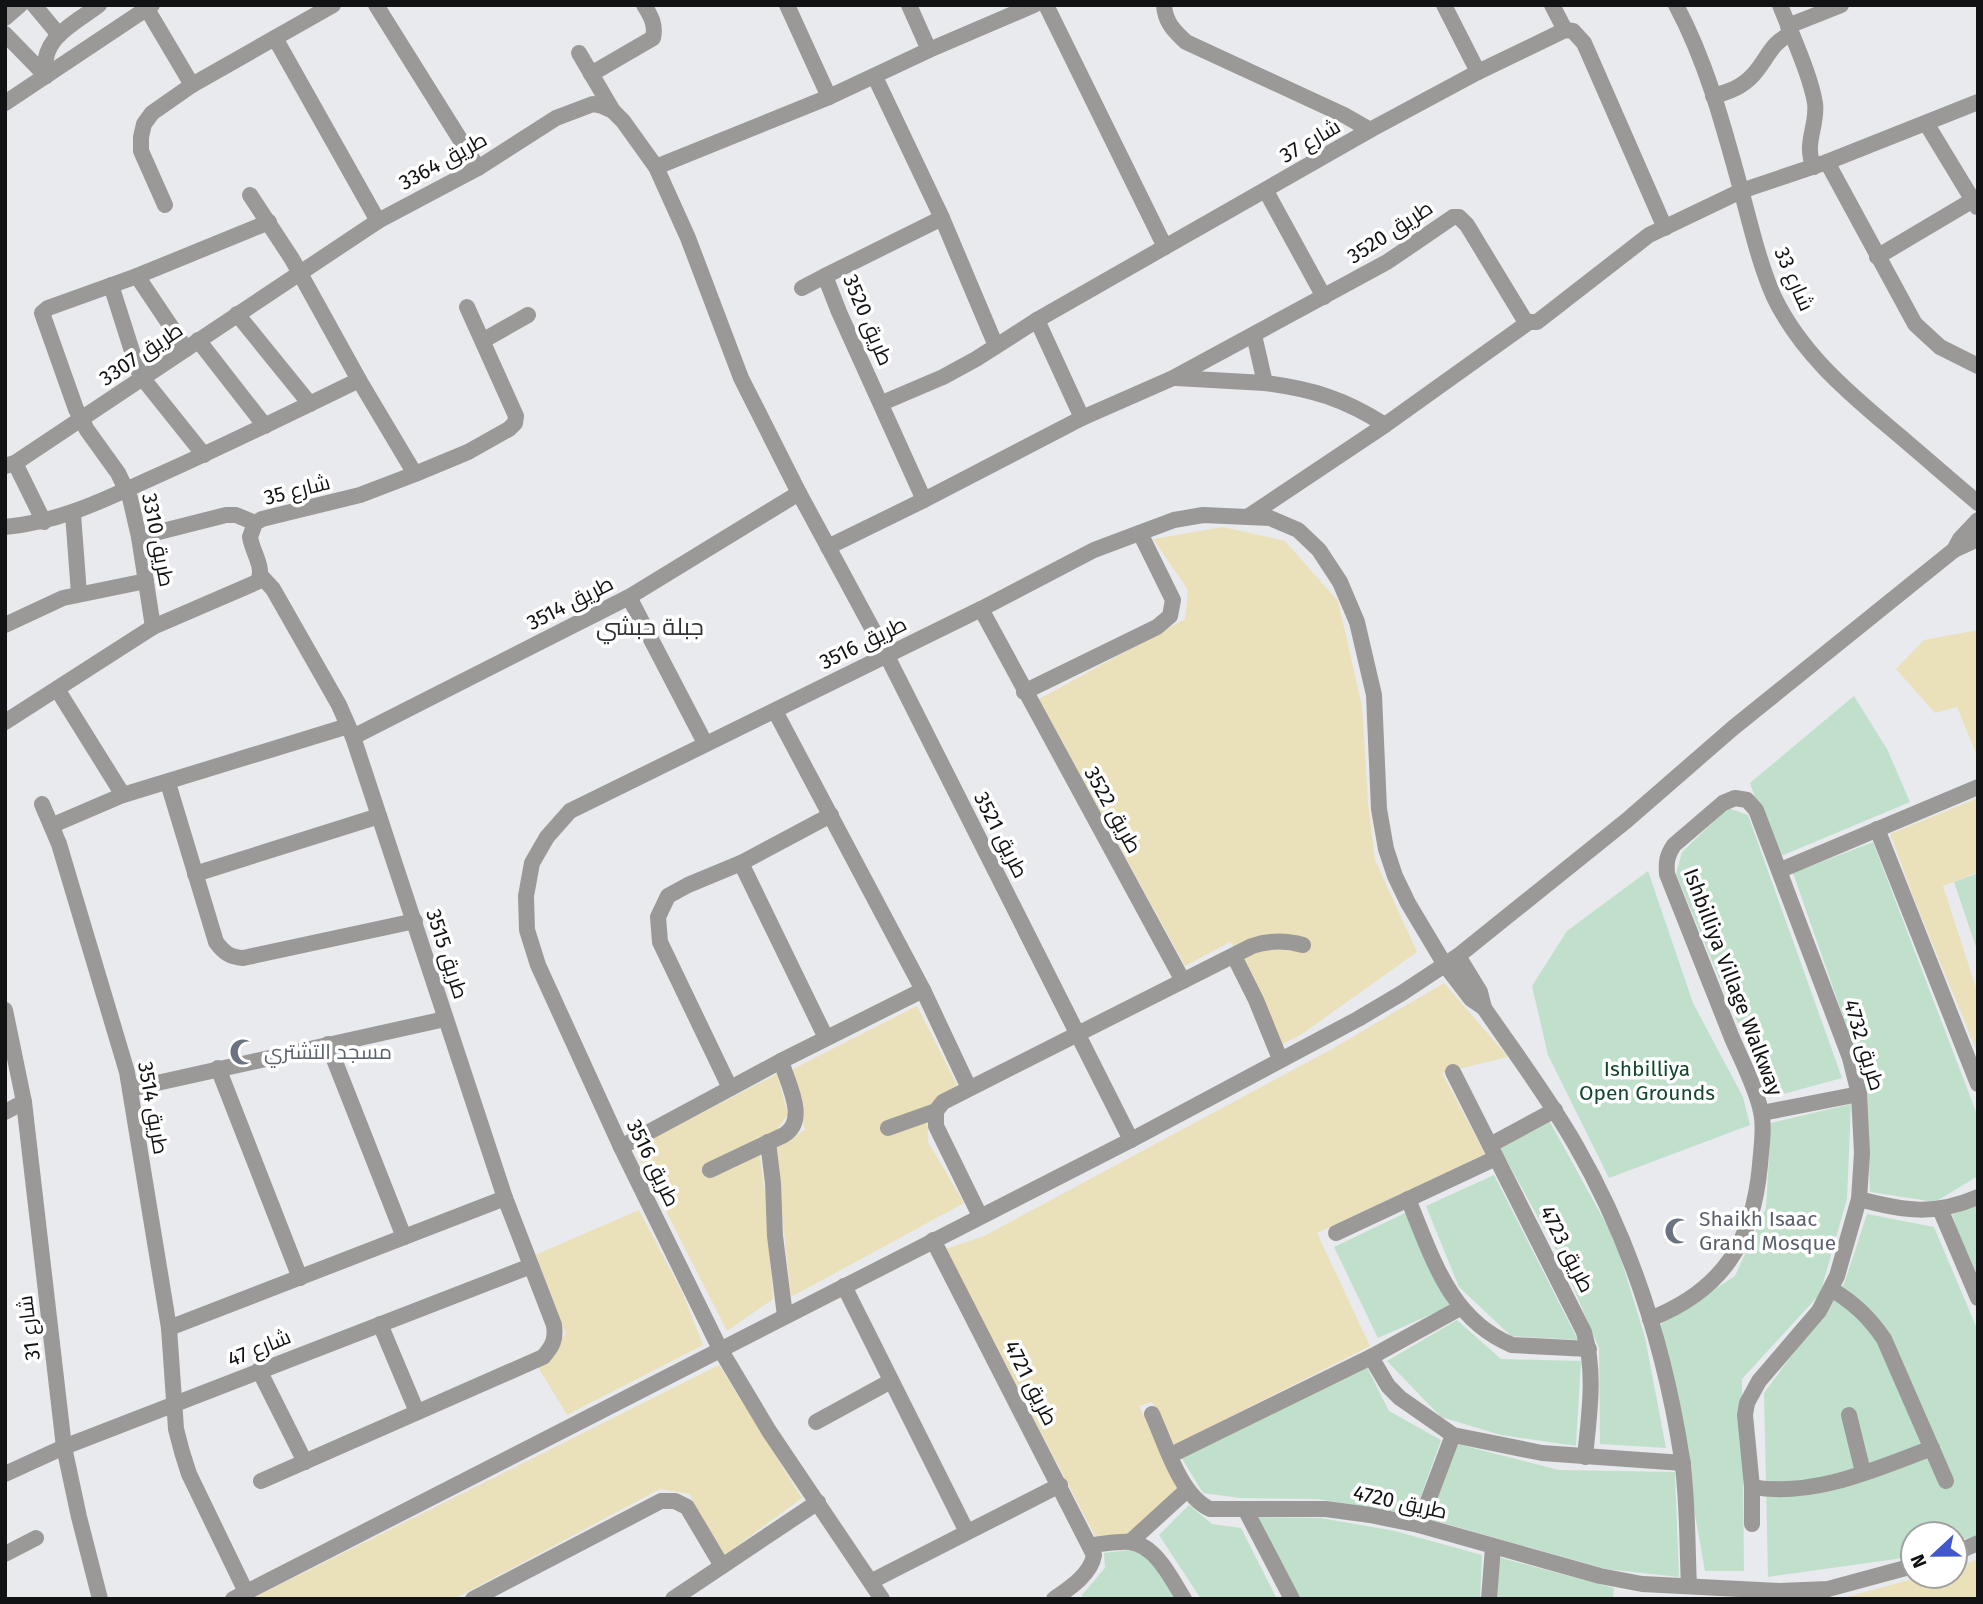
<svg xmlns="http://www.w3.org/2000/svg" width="1983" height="1604" font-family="'Fira Sans',Cairo,sans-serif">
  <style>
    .green { fill: #c1e0cc }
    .sand { fill: #eae1bb }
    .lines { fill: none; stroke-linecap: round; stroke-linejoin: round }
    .minor { stroke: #9b9998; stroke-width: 16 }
    .labels { text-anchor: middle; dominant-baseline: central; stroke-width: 7; stroke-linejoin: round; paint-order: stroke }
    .street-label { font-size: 21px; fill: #111213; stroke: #fff }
    .worship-label { font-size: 21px; fill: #5b616d; stroke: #fff; text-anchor: start }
    .park-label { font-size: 21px; fill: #10482d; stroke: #fff }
    .quarter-label { font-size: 24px; fill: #313336; stroke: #fff }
  </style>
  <rect width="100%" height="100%" fill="#e8eaee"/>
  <g class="green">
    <polygon points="1854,696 1887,749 1910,802 1776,858 1750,783"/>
    <polygon points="1728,808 1748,815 1842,1078 1769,1098 1676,874 1682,852"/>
    <polygon points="1873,842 1978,1117 1978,1176 1935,1202 1870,1192 1865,1079 1793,873"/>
    <polygon points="1648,871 1693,1003 1743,1097 1750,1125 1609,1178 1548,1055 1532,986 1567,931"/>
    <polygon points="1978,873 1978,953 1954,882"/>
    <polygon points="1851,1104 1847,1199 1820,1294 1742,1379 1744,1571 1705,1571 1661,1324 1735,1276 1766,1208 1771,1123"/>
    <polygon points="1550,1122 1615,1240 1645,1337 1666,1448 1600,1444 1599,1348 1562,1261 1500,1148"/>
    <polygon points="1494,1175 1578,1340 1511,1336 1459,1287 1426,1206"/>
    <polygon points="1978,1201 1978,1292 1952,1215"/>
    <polygon points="1407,1212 1430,1271 1450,1306 1378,1338 1334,1247"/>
    <polygon points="1867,1214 1934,1227 1978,1331 1978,1535 1955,1542 1955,1534 1913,1534 1913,1555 1903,1558 1768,1577 1764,1393 1844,1284"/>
    <polygon points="1457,1320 1501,1359 1581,1361 1576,1446 1501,1435 1441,1417 1387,1361"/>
    <polygon points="1367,1367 1389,1411 1441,1440 1414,1515 1318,1499 1240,1498 1203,1493 1181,1457"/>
    <polygon points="1457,1444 1559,1470 1675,1472 1679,1577 1606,1569 1429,1519"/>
    <polygon points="1189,1505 1212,1524 1241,1528 1277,1599 1201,1599 1159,1535"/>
    <polygon points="1257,1517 1321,1518 1395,1531 1482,1555 1480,1599 1298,1599"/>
    <polygon points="1146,1548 1175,1599 1084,1599 1082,1595 1105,1568 1104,1553"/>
    <polygon points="1498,1557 1614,1588 1613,1599 1496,1599"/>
  </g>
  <g class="sand">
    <polygon points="1223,527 1285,541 1338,601 1362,706 1368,802 1375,860 1417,952 1302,1034 1275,1048 1245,960 1230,942 1185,966 1039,699 1185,619 1188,590 1153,539"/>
    <polygon points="1978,630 1978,758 1957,707 1935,713 1896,669 1924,640"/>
    <polygon points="1978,798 1978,872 1943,886 1978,994 1978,1054 1916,904 1890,834"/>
    <polygon points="1444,983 1508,1057 1442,1073 1485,1154 1317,1233 1370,1346 1174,1445 1152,1402 1139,1406 1178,1490 1128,1534 1096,1538 945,1249 984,1236 1332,1049"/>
    <polygon points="917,1006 957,1085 927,1107 928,1142 964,1203 791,1297 775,1147 805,1130 791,1070"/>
    <polygon points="777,1074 788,1114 768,1142 757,1136 765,1194 773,1299 727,1331 634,1148"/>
    <polygon points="639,1210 683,1294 703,1345 567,1415 538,1367 566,1334 535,1255"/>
    <polygon points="719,1365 802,1498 718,1560 690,1494 660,1489 454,1599 251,1599"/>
    <polygon points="1978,1559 1978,1599 1839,1599 1924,1576 1955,1576 1955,1568"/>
  </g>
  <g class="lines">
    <g class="minor">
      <polyline points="34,5 59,35"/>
      <polyline points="376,5 478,168"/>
      <polyline points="787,5 829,97"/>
      <polyline points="909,5 929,50"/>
      <polyline points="1046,5 1165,247"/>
      <path d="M1164,5c1,17 10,26 22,37l158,73 26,15"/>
      <polyline points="1444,5 1478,72"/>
      <polyline points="1552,5 1565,30"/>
      <path d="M1676,5c31,58 48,123 65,185 10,36 18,73 33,107 26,54 70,92 115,130 30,25 59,51 89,76"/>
      <path d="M1780,5c11,28 30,69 35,98 3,23 -12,41 -1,64"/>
      <polyline points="147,9 192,85"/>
      <polyline points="5,18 20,5"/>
      <polyline points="1788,26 1841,5"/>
      <polyline points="5,34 46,76"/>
      <polyline points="275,38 378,221"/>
      <polyline points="579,53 613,111"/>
      <path d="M591,74l62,-36c3,-13 -2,-22 -9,-33"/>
      <path d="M46,76c-7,-38 27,-51 53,-71"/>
      <polyline points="875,77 942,218 996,346"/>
      <path d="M1713,96c16,-4 29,-9 40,-21 14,-15 18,-33 38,-41"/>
      <polyline points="5,103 152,5"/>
      <polyline points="1926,123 1977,207"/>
      <polyline points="1827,162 1915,324 1940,347 1978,366"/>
      <polyline points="656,167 829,97 929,50 1034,5"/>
      <polyline points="1266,191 1324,297"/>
      <polyline points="250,195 292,259 359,380 415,474"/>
      <polyline points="165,205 141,151 141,137 144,124 152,113 192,85 333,5"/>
      <polyline points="1877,257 1973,200"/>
      <polyline points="137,276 186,349"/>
      <polyline points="111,285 138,370 148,385 204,455"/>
      <polyline points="802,288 825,276"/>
      <polyline points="237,314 310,404"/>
      <polyline points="1037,320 1082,418"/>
      <polyline points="198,340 265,426"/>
      <polyline points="484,340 528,315"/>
      <polyline points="1176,378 1265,383 1254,335"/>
      <path d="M1265,383c47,6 80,16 120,42"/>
      <polyline points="882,403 943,377 976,359 1037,320 1370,130 1478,72 1565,30 1573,31 1584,43 1665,228"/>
      <polyline points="15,463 44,522"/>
      <polyline points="5,466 15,463 378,221 478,168 556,118 593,104 602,106 613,111 623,121 656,167 688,238 741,378 799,493 886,654 1131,1140"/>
      <polyline points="924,500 839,312 825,276 942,218"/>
      <polyline points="73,514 79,594"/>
      <polyline points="1249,516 1385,425 1529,322"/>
      <path d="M5,527c60,-6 102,-29 156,-53 67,-30 132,-62 198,-94"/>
      <polyline points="139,537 226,515 236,515 255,523"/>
      <polyline points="828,547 924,500 1082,418 1173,378 1387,262 1453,217 1459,217 1467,225 1524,319 1529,322 1537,322 1649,235 1741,191 1827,162 1978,102"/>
      <polyline points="1954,550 1978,539"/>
      <path d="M261,576l12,13 66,116 14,32 152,461 49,127c2,14 -1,21 -11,32l-282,124"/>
      <polyline points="629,597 705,743"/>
      <polyline points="981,609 1183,981"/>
      <polyline points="5,625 63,598 146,581"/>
      <polyline points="153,627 139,537 130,498 118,473 87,430 76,409 42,313 48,308 137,276 269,222"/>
      <polyline points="57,689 123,795"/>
      <polyline points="1024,692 1157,627 1170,616 1173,600 1140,533"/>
      <polyline points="775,711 923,990 969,1088"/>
      <path d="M5,722l148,-95 104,-45c9,-13 -5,-30 -7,-45l5,-14 7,-4 98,-24 55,-21 53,-22 41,-23 6,-6 1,-7 -49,-109"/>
      <polyline points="353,737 629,597 799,493"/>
      <path d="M168,783l48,159c8,11 14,15 27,16l172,-37"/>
      <polyline points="42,804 59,844 127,1072 169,1328 176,1429 182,1452 189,1474 246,1592"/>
      <polyline points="53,825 123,795 348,726"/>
      <polyline points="1877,829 1978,1084"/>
      <polyline points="741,863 826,1038"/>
      <polyline points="1781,870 1978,787"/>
      <polyline points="195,874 379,816"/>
      <polyline points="1234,956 1256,1000 1280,1059"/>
      <polyline points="1458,956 1480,992 1484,1008"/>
      <polyline points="5,1010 24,1102 64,1447 79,1517 100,1599"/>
      <polyline points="328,1044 404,1237"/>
      <polyline points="218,1068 300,1278"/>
      <path d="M1453,1072l131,260c12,42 5,83 1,125"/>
      <polyline points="730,1088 660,942 658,917 668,896 688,885 741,863 831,815"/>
      <polyline points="130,1089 445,1019"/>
      <polyline points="5,1112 24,1102"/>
      <polyline points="1762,1113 1859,1094"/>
      <polyline points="888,1128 936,1111"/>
      <polyline points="768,1142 773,1183 775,1236 785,1316"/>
      <polyline points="1490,1145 1555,1110"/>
      <polyline points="621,1147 781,1061 923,990"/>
      <path d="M710,1170l74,-35c25,-15 3,-53 -3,-74"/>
      <path d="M1408,1199c24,57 41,120 104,146l77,4"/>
      <path d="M1859,1199c45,12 75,17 119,-2"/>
      <polyline points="1940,1209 1978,1298"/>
      <path d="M980,1216l-44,-90v-15l7,-9 309,-156c18,-6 33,-6 51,-1"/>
      <polyline points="1336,1233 1496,1158"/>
      <path d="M933,1240l161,315c-3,19 -24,33 -40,44"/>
      <polyline points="844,1286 967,1532"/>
      <path d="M1831,1289c23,14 38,28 53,50l62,142"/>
      <path d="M1650,1319c73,-29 103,-77 110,-154 1,-16 5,-37 1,-53 -4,-22 -20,-53 -29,-74 -22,-55 -43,-109 -65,-164 -1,-12 0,-19 7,-29l49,-42 12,-5 12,2 9,10 94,248 9,36 3,59 -3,46 -22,77 -18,35 -60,70 -12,22 -2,12 7,72v37"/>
      <polyline points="380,1324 417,1412"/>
      <polyline points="169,1328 505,1198"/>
      <polyline points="1371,1357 1388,1386 1400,1398 1453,1435 1542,1453 1683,1463"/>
      <polyline points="259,1370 305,1462"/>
      <path d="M1152,1414c13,28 28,82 58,95h116l44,6 49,10 181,51 42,8 137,7 49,-2 85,-23"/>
      <polyline points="1849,1415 1863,1472"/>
      <polyline points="816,1422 891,1381"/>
      <polyline points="1171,1455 1371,1357 1460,1308"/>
      <polyline points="5,1474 64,1447 531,1266"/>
      <path d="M1752,1487c61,11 124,-18 180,-39"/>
      <polyline points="1245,1509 1292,1599"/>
      <polyline points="1419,1525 1453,1435"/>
      <polyline points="1130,1542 1187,1490"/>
      <path d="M1090,1545c13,-1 28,-4 40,-3 26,3 42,38 54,57"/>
      <polyline points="1955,1553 1978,1543"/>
      <polyline points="5,1554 36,1538"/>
      <polyline points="872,1581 1060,1485"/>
      <polyline points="233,1599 1131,1140 1358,1019 1402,993 1458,956 1626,821 1733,728 1954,550 1960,539 1978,520"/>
      <polyline points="473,1599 661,1501 675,1501 687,1507 722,1566"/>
      <polyline points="673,1599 818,1502"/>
      <path d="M882,1599l-113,-168 -49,-82 -99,-202 -83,-182 -11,-35 -1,-34 6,-33 15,-26 23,-26 411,-202 113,-59 80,-30 29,-5 67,3 28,12 21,20 21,32 17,40 17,73 5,114 7,40 9,27 13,27 37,62 26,34 13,9c31,45 64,89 91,136 56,97 90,205 107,315 6,42 5,86 7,127"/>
      <polyline points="1489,1599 1493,1547"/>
    </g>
  </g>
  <defs>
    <g id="mosque-bare" transform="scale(2.1)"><path d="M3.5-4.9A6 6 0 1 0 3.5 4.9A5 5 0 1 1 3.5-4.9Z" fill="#6b7280" stroke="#fff" stroke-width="2.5" paint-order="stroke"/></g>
  </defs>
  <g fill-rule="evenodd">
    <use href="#mosque-bare" x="243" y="1052"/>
    <use href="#mosque-bare" x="1678" y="1231"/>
  </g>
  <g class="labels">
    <g class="street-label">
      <text transform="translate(1310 141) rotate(-30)">شارع 37</text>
      <text transform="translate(443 161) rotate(-29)">طريق 3364</text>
      <text transform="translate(1390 232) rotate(-33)">طريق 3520</text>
      <text transform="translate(1794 279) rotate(66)">شارع 33</text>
      <text transform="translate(868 320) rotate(67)">طريق 3520</text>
      <text transform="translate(141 354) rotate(-34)">طريق 3307</text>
      <text transform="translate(297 490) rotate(-14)">شارع 35</text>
      <text transform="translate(158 540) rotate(79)">طريق 3310</text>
      <text transform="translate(570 603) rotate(-27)">طريق 3514</text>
      <text transform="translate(863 643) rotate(-26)">طريق 3516</text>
      <text transform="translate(1113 810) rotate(61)">طريق 3522</text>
      <text transform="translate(1001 835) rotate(63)">طريق 3521</text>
      <text transform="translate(447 954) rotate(72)">طريق 3515</text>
      <text transform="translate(1733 982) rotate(69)">Ishbilliya Village Walkway</text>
      <text transform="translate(1864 1045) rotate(73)">طريق 4732</text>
      <text transform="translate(153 1108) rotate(80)">طريق 3514</text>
      <text transform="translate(653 1163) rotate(64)">طريق 3516</text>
      <text transform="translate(1567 1249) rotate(63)">طريق 4723</text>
      <text transform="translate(29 1328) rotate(-97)">شارع 31</text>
      <text transform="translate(259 1348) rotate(-22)">شارع 47</text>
      <text transform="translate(1031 1383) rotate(63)">طريق 4721</text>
      <text transform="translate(1400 1502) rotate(12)">طريق 4720</text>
    </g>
    <g class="worship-label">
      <text x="264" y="1052">مسجد التشتري</text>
      <text x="1699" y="1219">Shaikh Isaac<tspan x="1699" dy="24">Grand Mosque</tspan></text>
    </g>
    <g class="park-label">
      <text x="1647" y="1069">Ishbilliya<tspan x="1647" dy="24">Open Grounds</tspan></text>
    </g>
    <g class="quarter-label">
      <text x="650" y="627">جبلة حبشي</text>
    </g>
  </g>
  <rect width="1983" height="1604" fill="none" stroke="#111213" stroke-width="14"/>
  <g transform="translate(1934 1555) rotate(248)"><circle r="33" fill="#ffffff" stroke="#a0a0a1" stroke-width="2"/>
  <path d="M0-5L12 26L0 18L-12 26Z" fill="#4158cc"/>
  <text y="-10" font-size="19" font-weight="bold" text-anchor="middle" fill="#111213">N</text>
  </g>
</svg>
